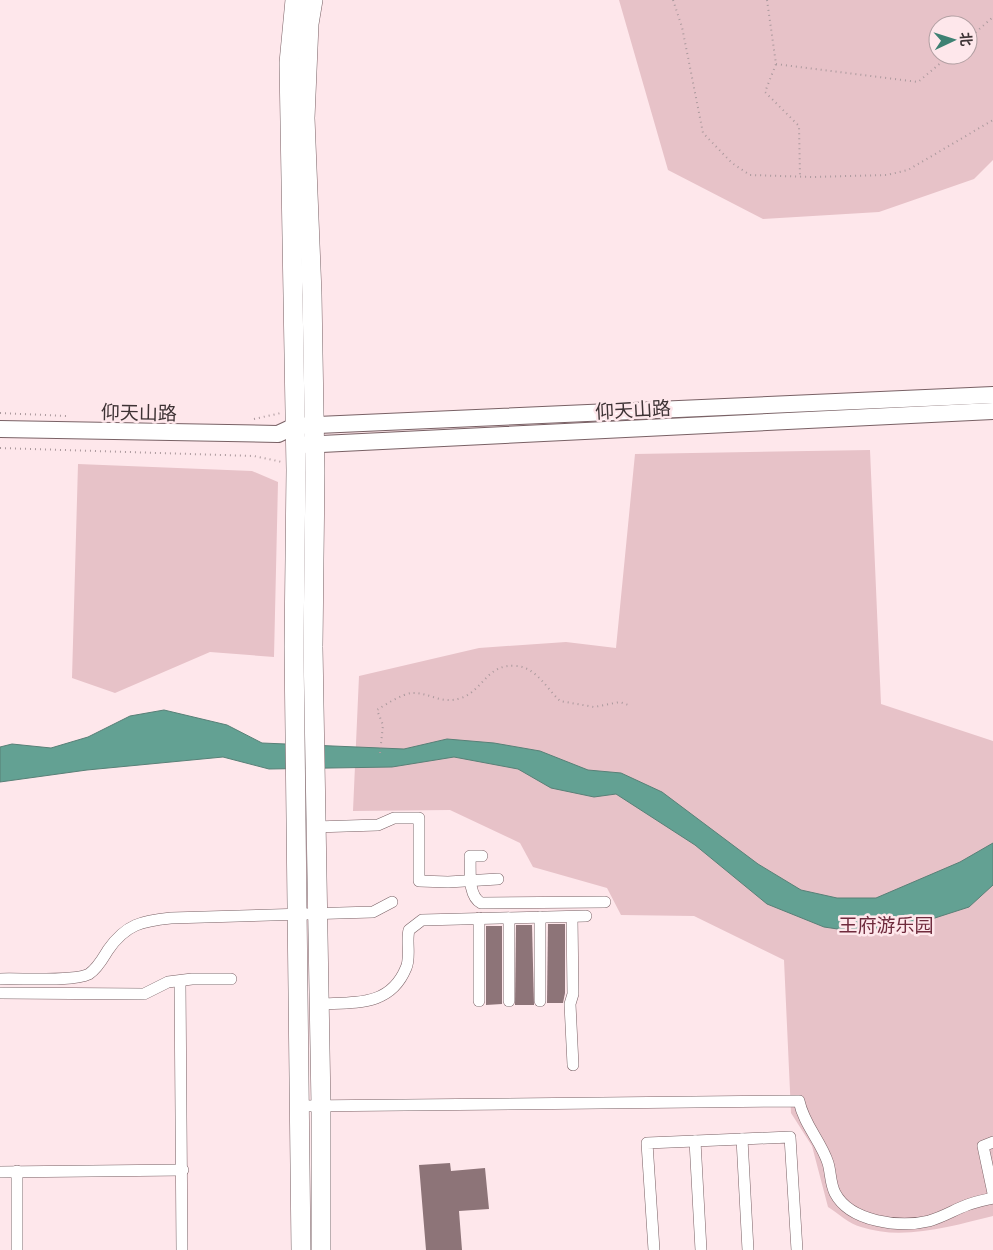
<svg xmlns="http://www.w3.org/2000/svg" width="993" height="1250" font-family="'Titillium Web','Noto Sans SC',sans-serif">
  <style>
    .green { fill: #e7c2c8; fill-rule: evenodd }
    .water { fill: #63a193; stroke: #588077 }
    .building { fill: #8d7478 }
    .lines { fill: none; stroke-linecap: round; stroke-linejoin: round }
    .street-casing { stroke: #796165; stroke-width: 12 }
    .secondary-casing { stroke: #796165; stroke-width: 18 }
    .primary-casing { stroke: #796165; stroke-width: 20 }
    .path { stroke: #ab999d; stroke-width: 2; stroke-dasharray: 1 4; stroke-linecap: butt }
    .street { stroke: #fff; stroke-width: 11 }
    .secondary { stroke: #fff; stroke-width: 16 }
    .primary { stroke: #fff; stroke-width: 19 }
    .labels { text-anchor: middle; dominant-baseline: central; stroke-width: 5; stroke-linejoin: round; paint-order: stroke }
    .street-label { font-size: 19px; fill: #3e3335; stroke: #fee7eb }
    .park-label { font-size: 19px; fill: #6f2b3d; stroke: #fee7eb }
  </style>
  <rect width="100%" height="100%" fill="#fee7eb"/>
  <g class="green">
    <path d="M619,0h374v160l-19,19 -95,33 -116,7 -95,-49zM938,25h30v30h-30z"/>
    <path d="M870,450l11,254 112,37v475c-41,10 -90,25 -132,11 -12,-3 -23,-14 -33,-20l-16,-61 -21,-33 -7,-153 -90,-44 -73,-1 -14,-27 -74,-21 -13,-24 -70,-33 -97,1 6,-135 120,-28 87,-6 50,6 19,-194z"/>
    <polygon points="78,464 252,471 278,482 274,657 210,652 115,693 72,678"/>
  </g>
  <polygon class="water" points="164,710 227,725 262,743 404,749 447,739 494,743 540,751 588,770 621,773 662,792 758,864 801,890 837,898 876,898 960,862 993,843 993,885 969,907 907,927 858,932 824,927 767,904 695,845 616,794 594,797 551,788 518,769 454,757 392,767 269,769 223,757 87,770 0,782 0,747 12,744 51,748 88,737 130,716"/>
  <g class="building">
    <polygon points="548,924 565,924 565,993 563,1003 547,1003"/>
    <polygon points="516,925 532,925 534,1005 515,1005"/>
    <polygon points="486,926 502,926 502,1004 486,1005"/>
    <polygon points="450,1163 451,1171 485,1168 489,1209 459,1211 462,1250 426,1250 419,1165"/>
  </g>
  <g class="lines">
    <g class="street-casing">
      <g id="street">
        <polyline points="315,827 378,825 394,818 419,818 419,881 448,882 498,879"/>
        <path d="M482,856h-12c1,14 -3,39 11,47l124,-1"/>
        <polyline points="540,917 540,1001"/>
        <polyline points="572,917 573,994 570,1004 573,1065"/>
        <polyline points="479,918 479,1001"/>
        <polyline points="509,918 509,1001"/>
        <path d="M0,979c19,-1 74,3 89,-5 9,-6 14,-16 19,-24 18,-26 34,-29 63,-32l202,-6 19,-10"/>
        <polyline points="180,981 182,1250"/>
        <polyline points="0,993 144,994 168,982 192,979 231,979"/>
        <path d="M319,1004c36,-2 71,3 87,-36 5,-10 0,-27 3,-38l13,-10 164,-4"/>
        <path d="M301,1106l498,-5c5,24 22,40 29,62 3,10 2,20 7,30 15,29 65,35 94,28 14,-4 25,-11 38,-16 8,-3 18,-5 26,-7"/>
        <polyline points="695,1141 742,1139"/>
        <polyline points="993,1142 983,1146 993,1193"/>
        <polyline points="17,1171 17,1250"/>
        <polyline points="0,1172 183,1170"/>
        <polyline points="654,1250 647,1143 695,1141 701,1250"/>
        <polyline points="748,1250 742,1139 790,1137 797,1250"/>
      </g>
    </g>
    <g class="secondary-casing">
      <g id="secondary">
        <polyline points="0,429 278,434 295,426 993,395"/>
        <polyline points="301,445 993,411"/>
      </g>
    </g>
    <g class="primary-casing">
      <g id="primary">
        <polyline points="295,0 289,63 296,470 294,647 301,1250"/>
        <polyline points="313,0 309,24 305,118 312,294 315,472 313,647 321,1106 321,1250"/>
      </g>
    </g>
    <g class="path">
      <polyline points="673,0 682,27 703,133 732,163 750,175 812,177 887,175 908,170 993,120"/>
      <polyline points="767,0 776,64 765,92 799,126 800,176"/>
      <polyline points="968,39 993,17"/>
      <polyline points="776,64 918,82 950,55"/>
      <polyline points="0,413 67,416"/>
      <polyline points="254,419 281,413"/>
      <polyline points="0,448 254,456 282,462"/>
      <path d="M380,753l3,-28 -6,-15c9,-6 25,-16 35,-17 17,-1 29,12 49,5 22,-7 26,-35 55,-32 20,1 31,23 44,35l34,6 26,-5 11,4"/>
    </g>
    <use href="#street" class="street"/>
    <use href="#secondary" class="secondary"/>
    <use href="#primary" class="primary"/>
  </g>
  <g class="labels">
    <g class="street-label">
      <text transform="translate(633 409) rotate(-3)">仰天山路</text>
      <text transform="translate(139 412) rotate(1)">仰天山路</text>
    </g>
    <g class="park-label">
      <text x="886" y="924">王府游乐园</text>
    </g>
  </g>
  <g transform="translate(953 40) rotate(86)"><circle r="24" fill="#fee7eb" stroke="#b19fa2"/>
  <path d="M0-4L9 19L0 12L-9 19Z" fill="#3e8173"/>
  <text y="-8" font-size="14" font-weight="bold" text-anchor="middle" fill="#3e3335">北</text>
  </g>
</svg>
